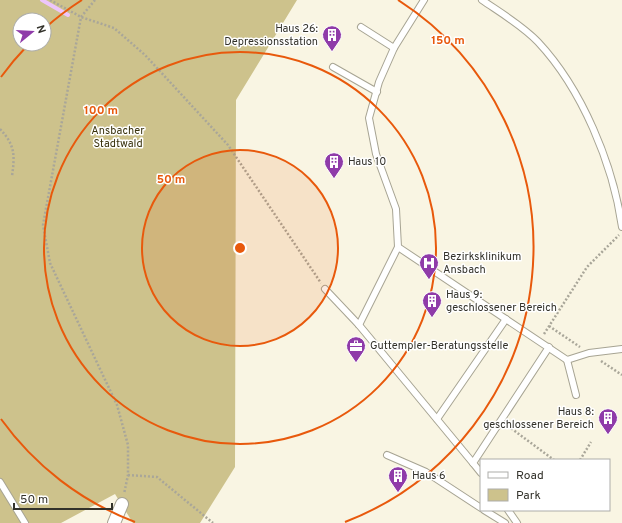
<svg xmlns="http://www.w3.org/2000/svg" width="622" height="523" font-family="Overpass,sans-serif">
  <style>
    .green { fill: #cdc28c; fill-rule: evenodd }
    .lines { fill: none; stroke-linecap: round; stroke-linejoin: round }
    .stream { stroke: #edc5fb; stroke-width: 4 }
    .lane-casing { stroke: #a7a493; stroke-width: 8 }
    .street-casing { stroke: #a7a493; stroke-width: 14 }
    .path { stroke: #a9a699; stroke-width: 2.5; stroke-dasharray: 2 2; stroke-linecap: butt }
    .lane { stroke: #fff; stroke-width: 6 }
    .street { stroke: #fff; stroke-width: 12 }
    .ring { fill: none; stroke: #e8590c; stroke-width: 2 }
    .labels { text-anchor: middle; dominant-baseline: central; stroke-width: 3; stroke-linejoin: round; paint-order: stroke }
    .poi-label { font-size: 11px; fill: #33322b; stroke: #fff; text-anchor: start }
    .park-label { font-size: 11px; fill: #39320d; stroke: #fff }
    .centre { fill: #e8590c; stroke: #fff; stroke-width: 2 }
    .ring-label { font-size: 12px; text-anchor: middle; font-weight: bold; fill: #e8590c; stroke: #fff; stroke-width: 3; stroke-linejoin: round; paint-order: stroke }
  </style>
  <rect width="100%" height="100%" fill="#f9f5e3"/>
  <path class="green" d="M0,0h297l-61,100 -1,367 -35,56h-67l-18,-29 -54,29h-61zM20,20h24v24h-24z"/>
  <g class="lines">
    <polyline class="stream" points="42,0 68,15"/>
    <g class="lane-casing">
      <g id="lane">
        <polyline points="424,0 394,48 379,82 369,118 376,154 396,209 398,247 567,360 589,353 622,349"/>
        <path d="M482,0c19,13 41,26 56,42 44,47 75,122 84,185"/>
        <polyline points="361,27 394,48"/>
        <polyline points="333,67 377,92"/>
        <polyline points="325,289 359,325 473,463"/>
        <polyline points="359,325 398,247"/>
        <polyline points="567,360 576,395"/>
        <polyline points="437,419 506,319"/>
        <polyline points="387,455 426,472 481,508"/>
        <polyline points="481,473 473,463 549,347"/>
        <polyline points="0,482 25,523"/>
        <polyline points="484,510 505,523"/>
        <polyline points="508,510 517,523"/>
      </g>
    </g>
    <g class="street-casing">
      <polyline id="street" points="114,523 122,504"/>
    </g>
    <g class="path">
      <polyline points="50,0 81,17 114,28 145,55 228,145 321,283"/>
      <polyline points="95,0 81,17 43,225 50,263 117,405 128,445 128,475 124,494"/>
      <path d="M0,129c15,16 15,26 12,47"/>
      <polyline points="549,326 580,347"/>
      <polyline points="544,334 587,267 619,235"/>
      <polyline points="601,361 622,375"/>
      <polyline points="508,426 554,460"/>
      <polyline points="580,460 591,442"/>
      <polyline points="128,475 157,477 213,523"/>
    </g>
    <use href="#lane" class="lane"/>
    <use href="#street" class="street"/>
  </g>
  <circle cx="240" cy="248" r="98" fill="#e8590c" fill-opacity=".12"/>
  <g class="ring">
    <circle cx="240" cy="248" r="98"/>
    <circle cx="240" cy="248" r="196"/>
    <path d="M135 522A294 294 0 0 1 1 419M1 77A294 294 0 0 1 27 46M45 28A294 294 0 0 1 82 0M398 0A294 294 0 0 1 345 522"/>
  </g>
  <defs>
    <g id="building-pin" transform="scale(1)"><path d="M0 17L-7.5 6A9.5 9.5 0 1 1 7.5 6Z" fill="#8f3ba9" stroke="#fff"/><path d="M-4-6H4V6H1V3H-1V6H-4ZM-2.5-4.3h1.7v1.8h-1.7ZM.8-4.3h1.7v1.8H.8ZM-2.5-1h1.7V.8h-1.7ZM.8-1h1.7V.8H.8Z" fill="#fff"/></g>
    <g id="hospital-pin" transform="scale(1)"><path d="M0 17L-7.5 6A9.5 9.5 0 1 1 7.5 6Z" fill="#8f3ba9" stroke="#fff"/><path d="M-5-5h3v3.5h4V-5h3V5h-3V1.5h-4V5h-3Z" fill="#fff"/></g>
    <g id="office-pin" transform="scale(1)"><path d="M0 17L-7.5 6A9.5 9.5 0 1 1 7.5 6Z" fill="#8f3ba9" stroke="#fff"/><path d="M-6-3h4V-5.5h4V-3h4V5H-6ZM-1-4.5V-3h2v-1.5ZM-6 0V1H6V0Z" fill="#fff"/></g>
  </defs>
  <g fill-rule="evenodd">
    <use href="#building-pin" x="332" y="35"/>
    <use href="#building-pin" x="334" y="162"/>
    <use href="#hospital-pin" x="429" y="263"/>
    <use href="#building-pin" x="432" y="301"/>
    <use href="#office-pin" x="356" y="346"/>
    <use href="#building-pin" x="608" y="418"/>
    <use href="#building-pin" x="398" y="476"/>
  </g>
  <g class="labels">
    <g class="poi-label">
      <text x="318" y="29" text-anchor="end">Haus 26:<tspan x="318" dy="13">Depressionsstation</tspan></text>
      <text x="348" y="162">Haus 10</text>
      <text x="443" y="257">Bezirksklinikum<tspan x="443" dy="13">Ansbach</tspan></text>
      <text x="446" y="295">Haus 9:<tspan x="446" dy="13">geschlossener Bereich</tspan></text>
      <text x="370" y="346">Guttempler-Beratungsstelle</text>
      <text x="594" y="412" text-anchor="end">Haus 8:<tspan x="594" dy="13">geschlossener Bereich</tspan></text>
      <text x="412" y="476">Haus 6</text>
    </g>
    <g class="park-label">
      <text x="118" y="131">Ansbacher<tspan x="118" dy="13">Stadtwald</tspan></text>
    </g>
  </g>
  <circle cx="240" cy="248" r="6" class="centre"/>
  <g class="ring-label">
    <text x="448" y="44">150 m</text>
    <text x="101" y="114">100 m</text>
    <text x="171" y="183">50 m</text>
  </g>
  <rect x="480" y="459" width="130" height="52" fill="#ffffff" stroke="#adadaa"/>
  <rect x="488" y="472" width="20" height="6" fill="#ffffff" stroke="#adadaa"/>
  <text x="516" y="479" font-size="12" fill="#33322b">Road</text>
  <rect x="488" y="489" width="20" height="12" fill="#cdc28c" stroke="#adadaa"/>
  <text x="516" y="499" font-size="12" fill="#33322b">Park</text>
  <g transform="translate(32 32) rotate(72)"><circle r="19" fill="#ffffff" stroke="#adadaa"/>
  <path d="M0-3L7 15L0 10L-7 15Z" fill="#8f3ba9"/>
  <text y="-6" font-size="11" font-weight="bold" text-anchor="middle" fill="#33322b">N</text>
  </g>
  <path d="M14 503v6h98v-6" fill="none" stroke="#33322b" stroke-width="2"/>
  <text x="20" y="503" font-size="12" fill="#33322b" stroke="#ffffff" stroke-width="3" paint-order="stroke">50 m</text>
</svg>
